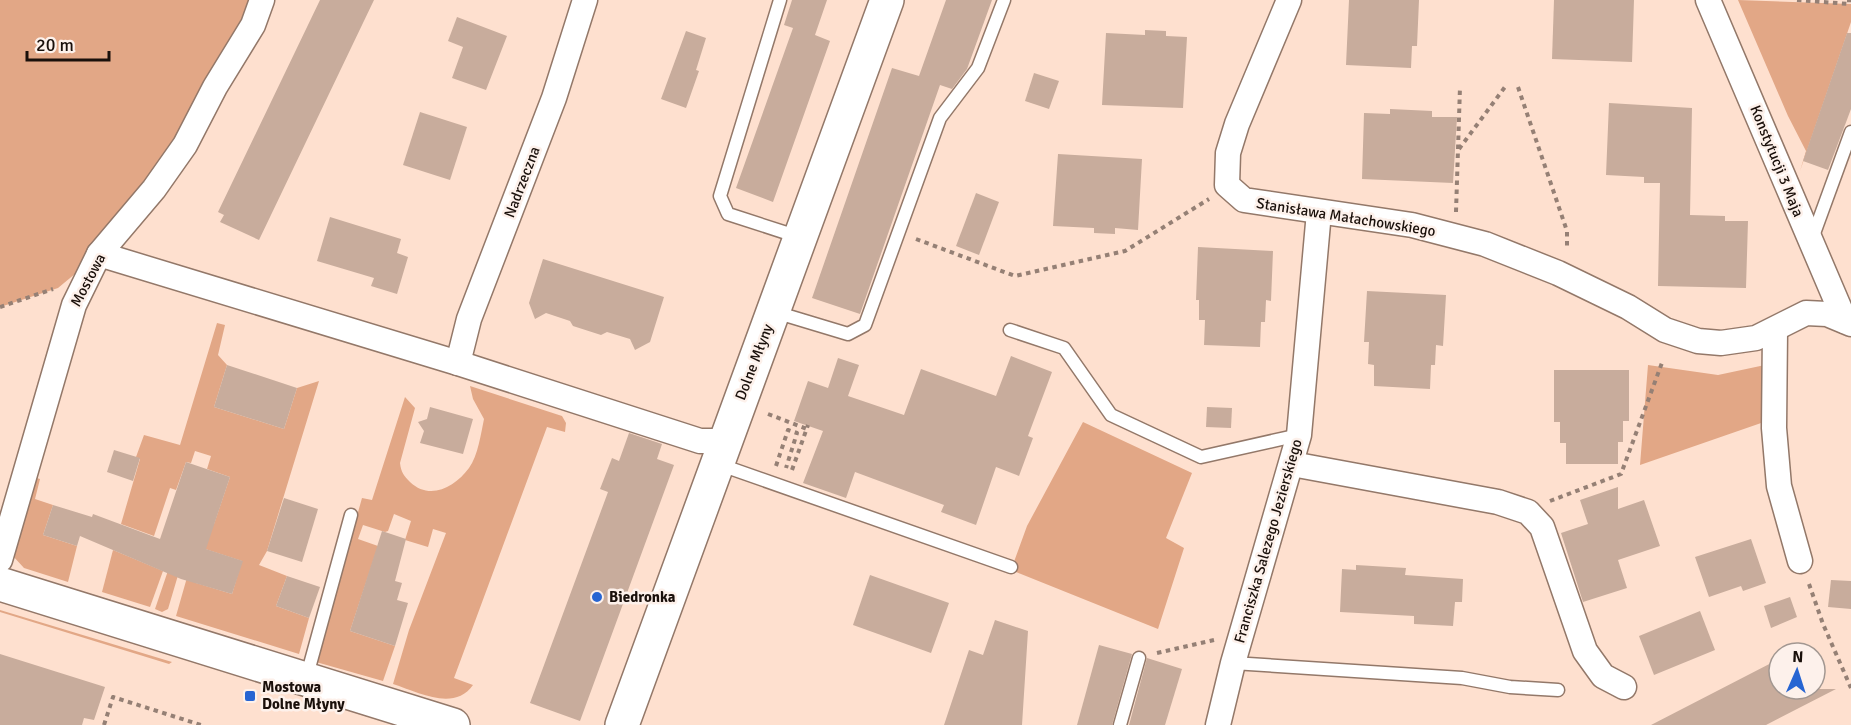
<svg xmlns="http://www.w3.org/2000/svg" width="1851" height="725" font-family="Signika,sans-serif">
  <style>
    .green { fill: #e2a786 }
    .building { fill: #c8ac9c }
    .lines { fill: none; stroke-linecap: round; stroke-linejoin: round }
    .lane-casing { stroke: #937869; stroke-width: 15 }
    .street-casing { stroke: #937869; stroke-width: 27 }
    .secondary-casing { stroke: #937869; stroke-width: 36 }
    .path { stroke: #958075; stroke-width: 4; stroke-dasharray: 4.5 4.5; stroke-linecap: butt }
    .lane { stroke: #fff; stroke-width: 12 }
    .street { stroke: #fff; stroke-width: 24 }
    .secondary { stroke: #fff; stroke-width: 33 }
    .poi-dot { fill: #2765d2; stroke: #fdf1eb; stroke-width: 2 }
    .labels { text-anchor: middle; dominant-baseline: central; stroke-width: 5; stroke-linejoin: round; paint-order: stroke }
    .street-label { font-size: 15px; fill: #1a100b; stroke: #fdf1eb }
    .poi-label { font-size: 15px; font-weight: bold; fill: #1a100b; stroke: #fdf1eb; text-anchor: start }
  </style>
  <rect width="100%" height="100%" fill="#fee0cf"/>
  <g class="green">
    <polygon points="0,0 262,0 253,25 99,254 58,288 0,307"/>
    <polygon points="1738,0 1851,4 1851,22 1800,171 1806,151 1788,116"/>
    <polygon points="217,323 225,325 218,355 227,365 214,407 284,429 297,388 319,381 267,551 259,565 287,576 276,606 309,618 299,654 176,616 190,567 196,583 232,594 242,561 196,546 214,524 230,477 207,469 211,456 195,451 191,463 186,462 176,490 170,488 154,536 121,524 140,459 136,457 144,435 180,445"/>
    <polygon points="1648,365 1718,375 1765,365 1764,422 1640,465"/>
    <path d="M470,386l92,30 4,7 -1,9 -18,-5 -93,251 19,7c-19,27 -55,7 -80,-1l16,-54 37,-97 -13,-4 -5,18 -23,-7 6,-19 -17,-7 -6,17 -3,1 -22,-7 -5,14 20,7 -28,85 45,15 -12,35 -67,-19 46,-164 10,2 33,-103 10,11 -15,55c1,9 4,13 10,19 20,19 45,5 59,-14 9,-12 12,-35 15,-49l-11,-20z"/>
    <polygon points="1083,422 1192,473 1166,538 1184,548 1158,629 1011,570 1027,526"/>
    <polygon points="33,477 40,479 35,499 53,505 43,535 77,546 68,582 24,568 13,556"/>
    <polygon points="167,519 184,524 187,545 168,609 162,612 155,609 177,544"/>
    <polygon points="113,550 163,571 150,607 102,592"/>
    <polygon points="0,610 172,662 169,664 0,612"/>
  </g>
  <g class="building">
    <polygon points="320,0 374,0 259,240 220,222 224,215 218,212"/>
    <polygon points="792,0 827,0 815,35 830,41 773,202 736,188 793,28 784,25"/>
    <polygon points="946,0 992,0 967,69 952,89 940,85 860,314 812,298 892,68 919,76"/>
    <polygon points="1349,0 1419,0 1417,46 1412,46 1411,68 1346,65"/>
    <polygon points="1554,0 1634,0 1632,62 1552,59"/>
    <polygon points="457,17 507,36 486,90 452,78 463,47 448,41"/>
    <polygon points="1145,30 1166,31 1166,36 1187,37 1183,108 1102,105 1106,33 1145,35"/>
    <polygon points="686,31 706,38 696,70 699,71 686,108 661,99"/>
    <polygon points="1847,33 1851,33 1851,109 1828,170 1803,161"/>
    <polygon points="1034,73 1059,81 1049,109 1025,101"/>
    <polygon points="1609,103 1692,108 1690,215 1725,216 1725,221 1748,221 1746,288 1658,286 1660,183 1644,183 1644,177 1606,175"/>
    <polygon points="1390,109 1432,111 1432,117 1457,117 1453,183 1362,179 1364,113 1390,114"/>
    <polygon points="420,112 467,127 450,180 403,165"/>
    <polygon points="1058,154 1142,159 1138,230 1115,228 1115,234 1094,233 1094,228 1053,226"/>
    <polygon points="976,193 999,202 979,255 956,246"/>
    <polygon points="330,217 401,239 397,253 408,257 397,294 371,286 374,278 317,261"/>
    <polygon points="1198,247 1273,251 1271,301 1266,300 1265,322 1261,322 1260,347 1204,345 1205,320 1199,320 1199,300 1196,300"/>
    <polygon points="543,259 664,297 650,342 635,350 630,339 607,332 601,335 573,326 570,321 546,313 535,319 529,303"/>
    <polygon points="1367,291 1446,295 1443,346 1436,345 1435,365 1431,365 1430,389 1374,386 1374,365 1368,364 1369,342 1364,342"/>
    <polygon points="1011,356 1052,372 1028,436 1033,438 1019,476 996,467 976,525 941,512 944,505 855,472 846,498 803,483 823,431 794,421 808,381 828,388 838,358 859,365 848,396 904,415 921,369 996,396"/>
    <polygon points="227,365 297,388 284,429 214,407"/>
    <polygon points="1554,370 1629,370 1629,421 1623,421 1623,442 1618,442 1618,464 1566,464 1566,443 1560,443 1560,422 1554,422"/>
    <polygon points="430,407 473,419 463,454 420,443 424,431 418,422 427,419"/>
    <polygon points="1207,407 1232,408 1231,428 1206,427"/>
    <polygon points="629,433 662,444 657,459 674,465 580,721 530,703 608,492 600,489 612,458 619,461"/>
    <polygon points="114,450 140,458 133,481 107,472"/>
    <polygon points="186,462 230,477 206,549 243,561 232,594 181,579 80,536 77,546 43,535 53,505 92,517 93,514 160,539"/>
    <polygon points="1618,487 1618,509 1644,500 1660,546 1618,560 1627,588 1583,602 1561,533 1588,524 1580,500"/>
    <polygon points="284,498 318,509 302,562 267,551"/>
    <polygon points="382,531 406,539 395,581 402,583 397,600 408,603 395,646 350,631"/>
    <polygon points="1751,539 1766,583 1743,591 1741,586 1709,597 1695,557"/>
    <polygon points="1356,565 1406,568 1405,575 1463,579 1462,602 1455,602 1453,626 1414,624 1414,616 1340,612 1342,569 1356,570"/>
    <polygon points="870,575 949,603 931,653 853,625"/>
    <polygon points="287,576 320,587 309,618 276,606"/>
    <polygon points="1831,580 1851,581 1851,609 1828,607"/>
    <polygon points="1790,597 1797,617 1771,628 1764,606"/>
    <polygon points="1700,611 1715,650 1654,675 1639,636"/>
    <polygon points="995,620 1028,631 1022,725 944,725 969,650 983,655"/>
    <polygon points="1099,645 1132,654 1112,725 1077,725"/>
    <polygon points="0,654 105,687 94,720 84,718 82,725 0,725"/>
    <polygon points="1147,658 1182,669 1165,725 1129,725"/>
    <polygon points="1779,659 1779,689 1836,689 1766,725 1651,725"/>
  </g>
  <g class="lines">
    <g class="lane-casing">
      <g id="lane">
        <polyline points="780,0 720,196 728,214 799,237"/>
        <polyline points="1812,239 1851,132"/>
        <polyline points="775,312 848,334 865,325 940,118 978,68 1004,0"/>
        <polyline points="1010,330 1064,348 1111,415 1201,457 1299,435"/>
        <polyline points="718,464 1011,567"/>
        <polyline points="1233,663 1462,678 1510,687 1558,690"/>
        <polyline points="306,679 351,515"/>
        <polyline points="1120,725 1139,658"/>
      </g>
    </g>
    <g class="street-casing">
      <g id="street">
        <polyline points="1289,0 1237,124 1228,153 1227,185 1244,200 1412,225 1485,244 1558,273 1628,307 1665,330 1698,341 1721,343 1756,338 1806,313 1827,314 1851,324"/>
        <polyline points="1708,0 1845,321"/>
        <polyline points="99,254 458,363 700,441 724,441"/>
        <polyline points="1775,331 1774,428 1779,486 1800,561"/>
        <polyline points="458,363 469,319 554,98 585,0"/>
        <polyline points="1292,464 1498,502 1528,512 1542,527 1585,651 1603,676 1624,687"/>
        <polyline points="0,560 74,305 99,254 154,189 185,145 215,87 253,25 262,0"/>
        <polyline points="1218,725 1233,663 1299,435 1319,212"/>
      </g>
    </g>
    <g class="secondary-casing">
      <g id="secondary">
        <polyline points="0,584 453,725"/>
        <polyline points="622,725 887,0"/>
      </g>
    </g>
    <g class="path">
      <polyline points="1797,0 1849,4 1849,0"/>
      <polyline points="1518,87 1567,231 1567,249"/>
      <polyline points="1459,149 1505,87"/>
      <polyline points="1456,212 1460,87"/>
      <polyline points="916,239 1015,276 1125,251 1209,199"/>
      <polyline points="0,307 53,289"/>
      <polyline points="768,414 807,429"/>
      <polyline points="776,466 788,430 797,433 786,468"/>
      <polyline points="792,470 808,425"/>
      <polyline points="1550,501 1621,474 1663,360"/>
      <polyline points="1809,584 1823,624 1851,688"/>
      <polyline points="1157,653 1214,640"/>
      <polyline points="104,725 113,697 201,725"/>
    </g>
    <use href="#lane" class="lane"/>
    <use href="#street" class="street"/>
    <use href="#secondary" class="secondary"/>
  </g>
  <g class="poi-dot">
    <circle cx="597" cy="597" r="6"/>
    <rect x="244" y="690" width="12" height="12" rx="3"/>
  </g>
  <g class="labels">
    <g class="street-label">
      <text transform="translate(1777 161) rotate(68)">Konstytucji 3 Maja</text>
      <text transform="translate(522 182) rotate(-69)">Nadrzeczna</text>
      <text transform="translate(1346 217) rotate(9)">Stanisława Małachowskiego</text>
      <text transform="translate(88 280) rotate(-62)">Mostowa</text>
      <text transform="translate(754 362) rotate(-69)">Dolne Młyny</text>
      <text transform="translate(1268 541) rotate(-74)">Franciszka Salezego Jezierskiego</text>
    </g>
    <g class="poi-label">
      <text x="609" y="597">Biedronka</text>
      <text x="262" y="687">Mostowa<tspan x="262" dy="17">Dolne Młyny</tspan></text>
    </g>
  </g>
  <g transform="translate(1797 671) rotate(3)"><circle r="28" fill="#fdf1eb" stroke="#a29791" stroke-width="1.5"/>
  <path d="M0-4.5L10 22L0 15L-10 22Z" fill="#2765d2"/>
  <text y="-9" font-size="16" font-weight="bold" text-anchor="middle" fill="#1a100b">N</text>
  </g>
  <path d="M27 51v9h82v-9" fill="none" stroke="#1a100b" stroke-width="3"/>
  <text x="36" y="51" font-size="18" fill="#1a100b" stroke="#fdf1eb" stroke-width="4.5" paint-order="stroke">20 m</text>
</svg>
